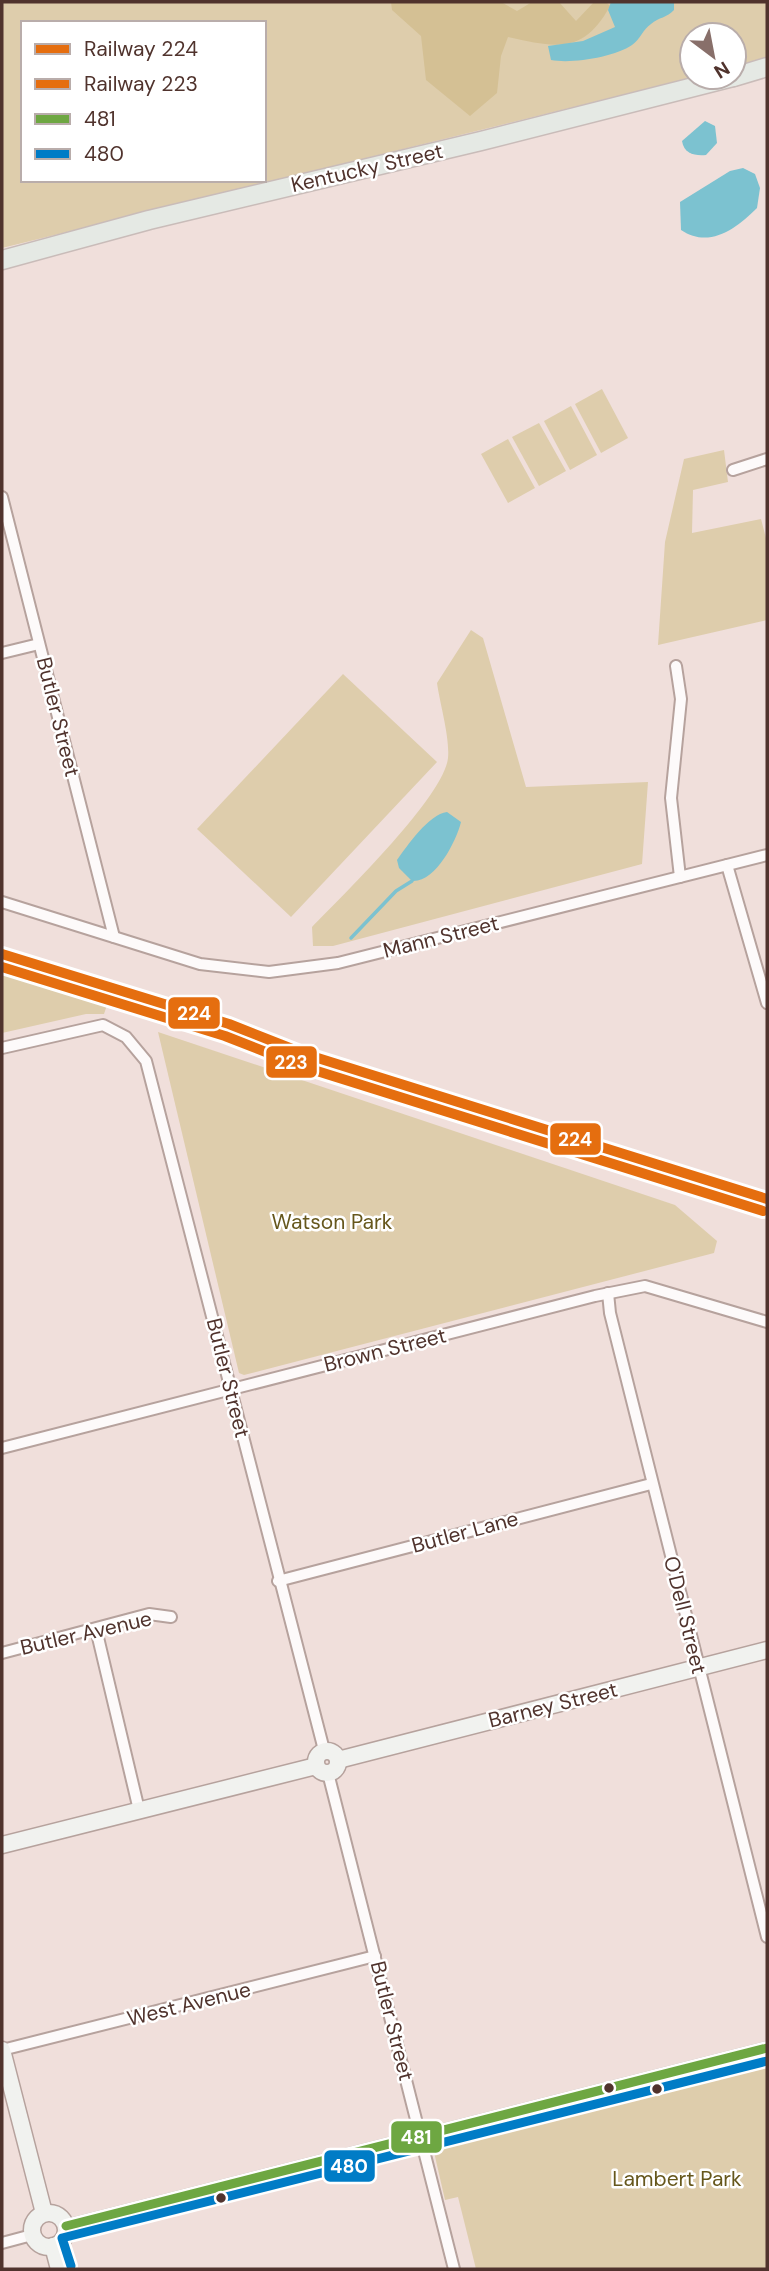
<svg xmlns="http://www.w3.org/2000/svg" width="769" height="2271" font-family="'DM Sans',sans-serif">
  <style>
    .green { fill: #decdac; fill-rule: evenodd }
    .forest { fill: #d4c094 }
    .water { fill: #7cc2d0 }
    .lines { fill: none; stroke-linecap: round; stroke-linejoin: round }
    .stream { stroke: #7cc2d0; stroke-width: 3.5 }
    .street-casing { stroke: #b6a29d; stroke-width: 14 }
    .secondary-casing { stroke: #b6a29d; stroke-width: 19 }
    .primary-casing { stroke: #c9bcb9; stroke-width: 21 }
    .street { stroke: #fdfafa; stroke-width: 10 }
    .secondary { stroke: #f1f2ef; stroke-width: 16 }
    .primary { stroke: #e5e9e4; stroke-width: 18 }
    .rail { stroke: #dad4d2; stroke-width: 3.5; stroke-dasharray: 9 9; stroke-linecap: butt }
    .bus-1-casing { stroke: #fff; stroke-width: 14 }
    .bus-2-casing { stroke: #fff; stroke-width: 14 }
    .bus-1 { stroke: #6ea742; stroke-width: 9 }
    .bus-2 { stroke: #007cc6; stroke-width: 9 }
    .rail-1-casing { stroke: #fff; stroke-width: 16 }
    .rail-2-casing { stroke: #fff; stroke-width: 16 }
    .rail-1 { stroke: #e56e0f; stroke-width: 10 }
    .rail-2 { stroke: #e56e0f; stroke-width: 10 }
    .bus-dot { fill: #50332d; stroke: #fff; stroke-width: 2.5 }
    .labels { text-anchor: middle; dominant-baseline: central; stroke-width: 5; stroke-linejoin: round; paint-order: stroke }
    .street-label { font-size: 21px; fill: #50332d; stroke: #fff }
    .park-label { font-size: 21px; fill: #66571c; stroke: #fff }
    .line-badge { stroke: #fff; stroke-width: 2.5 }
    .badge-label { font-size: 19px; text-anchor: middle; font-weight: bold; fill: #fff }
  </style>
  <rect width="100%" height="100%" fill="#f0dfdb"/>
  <g class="green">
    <path d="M2,2h765v57l-33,8v-32h-42v42h3l-693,171zM23,23h241v157h-241z"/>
    <polygon points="602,389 628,438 601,453 575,404"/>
    <polygon points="571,406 597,455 570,470 544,421"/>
    <polygon points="539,423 566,471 539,486 512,437"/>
    <polygon points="508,439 535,488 508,503 481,454"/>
    <polygon points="724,450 728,482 693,490 692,533 761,519 767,542 767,620 658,645 665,542 684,459"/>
    <path d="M471,630l12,8 43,149 122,-5 -6,82 -309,82h-20l-1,-19c30,-31 132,-130 136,-169 2,-20 -8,-54 -11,-75z"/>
    <polygon points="343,674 437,762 291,917 197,829"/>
    <polygon points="2,962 61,981 108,1002 104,1014 86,1014 2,1033"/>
    <polygon points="158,1032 675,1205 717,1241 714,1253 244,1375 239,1373"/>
    <polygon points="767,2066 767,2269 476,2269 458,2197 445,2200 434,2152 440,2143 463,2132 472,2140 627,2101 620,2092 661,2082 668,2090"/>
  </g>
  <path class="forest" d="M391,2h110l16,9 15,-9h27l17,19 18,-19h12l4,4c-26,48 -53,42 -102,31l-7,19 -4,37 -27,23 -44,-36 -5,-44 -29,-26z"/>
  <g class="water">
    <path d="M611,2h63v8c-7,8 -15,7 -23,14 -8,5 -11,16 -19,21 -17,12 -60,19 -81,15l-3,-14 35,-5 32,-14 -7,-17z"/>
    <path d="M705,121l10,5 2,17 -11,12c-11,1 -22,-1 -24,-14z"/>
    <path d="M743,168l12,6 5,14 -3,20c-21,21 -48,41 -76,22l-1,-28 50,-31z"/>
    <path d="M447,812l14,10c-5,20 -26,61 -49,59l-13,-13 -2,-8c10,-14 32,-46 50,-48z"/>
  </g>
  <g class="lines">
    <polyline class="stream" points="351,938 396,891 412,881"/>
    <g class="street-casing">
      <g id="street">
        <polyline points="733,470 767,459"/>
        <polyline points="2,497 114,937"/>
        <polyline points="2,653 39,644"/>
        <polyline points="676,666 681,699 671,798 680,877"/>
        <polyline points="727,865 767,1003"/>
        <polyline points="2,902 200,964 269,972 338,963 767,855"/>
        <polyline points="2,1048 103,1025 126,1037 146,1061 324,1750"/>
        <polyline points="608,1293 610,1313 767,1937"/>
        <polyline points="2,1448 595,1296 645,1286 767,1322"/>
        <polyline points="278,1581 651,1484"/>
        <polyline points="96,1629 139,1810"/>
        <polyline points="2,1653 149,1614 171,1617"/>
        <polyline points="328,1773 454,2269"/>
        <polyline points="2,2050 375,1956"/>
        <polyline points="66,2226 767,2048"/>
        <polyline points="2,2243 32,2235"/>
      </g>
    </g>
    <g class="secondary-casing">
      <g id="secondary">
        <circle cx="327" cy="1762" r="11"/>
        <polyline points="338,1760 767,1650"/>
        <polyline points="2,1845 316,1766"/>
        <polyline points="2,2050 44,2213"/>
        <circle cx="49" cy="2230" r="17"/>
        <polyline points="53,2246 59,2269"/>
      </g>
    </g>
    <g class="primary-casing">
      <g id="primary">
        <polyline points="734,77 767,67"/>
        <polyline points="2,260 149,220 481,141 733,77"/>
      </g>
    </g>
    <use href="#street" class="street"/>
    <use href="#secondary" class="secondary"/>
    <use href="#primary" class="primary"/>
    <polyline class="rail" points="229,1024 767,1193"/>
    <g class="bus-1-casing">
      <polyline id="bus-1" points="66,2226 767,2048"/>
    </g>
    <g class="bus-2-casing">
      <polyline id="bus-2" points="71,2266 62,2238 767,2061"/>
    </g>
    <use href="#bus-1" class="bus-1"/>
    <use href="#bus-2" class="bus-2"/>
    <g class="rail-1-casing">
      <polyline id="rail-1" points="2,954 229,1024 305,1054 767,1199"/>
    </g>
    <g class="rail-2-casing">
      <polyline id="rail-2" points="2,967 225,1036 301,1066 763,1211"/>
    </g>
    <use href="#rail-1" class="rail-1"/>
    <use href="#rail-2" class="rail-2"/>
  </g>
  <g class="bus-dot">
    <circle cx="609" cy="2088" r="6"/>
    <circle cx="657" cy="2089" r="6"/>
    <circle cx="221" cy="2198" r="6"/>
  </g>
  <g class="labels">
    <g class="street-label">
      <text transform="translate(367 168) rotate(-13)">Kentucky Street</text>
      <text transform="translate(58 717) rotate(76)">Butler Street</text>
      <text transform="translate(441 937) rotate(-14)">Mann Street</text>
      <text transform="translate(385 1350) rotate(-14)">Brown Street</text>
      <text transform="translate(228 1378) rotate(76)">Butler Street</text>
      <text transform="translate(465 1532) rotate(-15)">Butler Lane</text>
      <text transform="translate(685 1615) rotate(76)">O'Dell Street</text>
      <text transform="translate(86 1633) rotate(-13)">Butler Avenue</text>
      <text transform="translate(553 1705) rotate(-14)">Barney Street</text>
      <text transform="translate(189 2004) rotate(-14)">West Avenue</text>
      <text transform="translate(392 2021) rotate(76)">Butler Street</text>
    </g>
    <g class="park-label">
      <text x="332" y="1222">Watson Park</text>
      <text x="677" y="2179">Lambert Park</text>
    </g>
  </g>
  <g class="line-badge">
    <rect x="167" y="996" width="54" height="34" rx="7" fill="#e56e0f"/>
    <rect x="265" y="1045" width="53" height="34" rx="7" fill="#e56e0f"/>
    <rect x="549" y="1122" width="53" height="34" rx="7" fill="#e56e0f"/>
    <rect x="390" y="2120" width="53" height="34" rx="7" fill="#6ea742"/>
    <rect x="323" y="2149" width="53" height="34" rx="7" fill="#007cc6"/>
  </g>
  <g class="badge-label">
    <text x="194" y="1020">224</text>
    <text x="291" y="1069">223</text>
    <text x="575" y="1146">224</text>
    <text x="416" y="2144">481</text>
    <text x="349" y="2173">480</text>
  </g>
  <rect width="769" height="2271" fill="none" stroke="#50332d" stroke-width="7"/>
  <rect x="21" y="21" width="245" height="161" fill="#ffffff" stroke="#b9adab" stroke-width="2"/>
  <rect x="35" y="44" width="35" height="10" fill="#e56e0f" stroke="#b9adab" stroke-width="2"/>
  <text x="84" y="56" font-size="21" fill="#50332d">Railway 224</text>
  <rect x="35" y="79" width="35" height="10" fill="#e56e0f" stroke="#b9adab" stroke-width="2"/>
  <text x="84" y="91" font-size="21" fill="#50332d">Railway 223</text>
  <rect x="35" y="114" width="35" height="10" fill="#6ea742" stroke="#b9adab" stroke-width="2"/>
  <text x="84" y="126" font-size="21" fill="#50332d">481</text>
  <rect x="35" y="149" width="35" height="10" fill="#007cc6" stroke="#b9adab" stroke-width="2"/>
  <text x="84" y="161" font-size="21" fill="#50332d">480</text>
  <g transform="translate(713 56) rotate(148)"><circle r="33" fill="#ffffff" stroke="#b9adab" stroke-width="2"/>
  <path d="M0-5L12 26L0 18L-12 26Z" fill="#886f6a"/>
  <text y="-10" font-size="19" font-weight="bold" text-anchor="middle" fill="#50332d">N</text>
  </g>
</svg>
